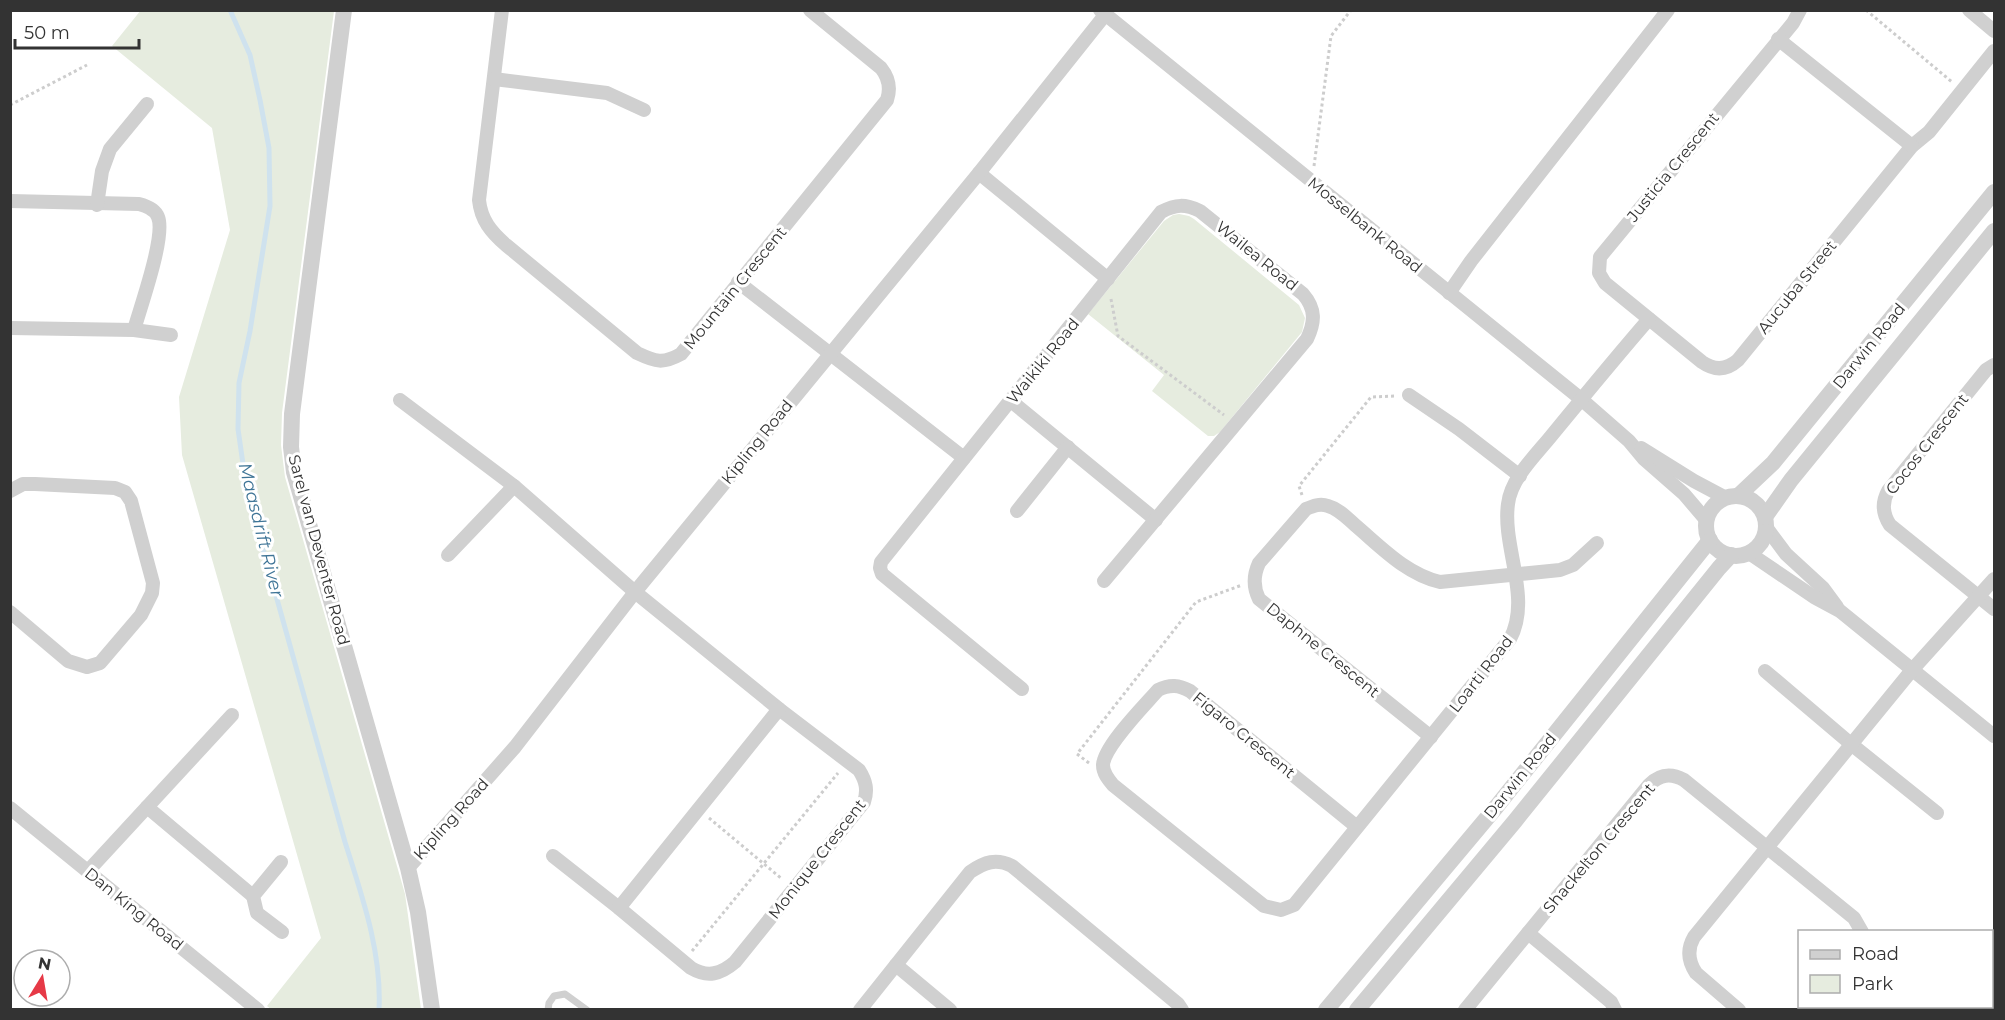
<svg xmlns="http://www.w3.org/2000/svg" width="2005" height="1020" font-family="Montserrat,sans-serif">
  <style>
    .green { fill: #e6ecdf }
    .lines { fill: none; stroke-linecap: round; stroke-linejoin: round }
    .stream { stroke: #cfe2ee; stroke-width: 5 }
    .path { stroke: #cdcdcd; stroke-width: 3; stroke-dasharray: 3 3; stroke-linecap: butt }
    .service { stroke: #d0d0d0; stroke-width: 7 }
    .minor { stroke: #d0d0d0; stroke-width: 14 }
    .tertiary { stroke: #d0d0d0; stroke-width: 16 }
    .labels { text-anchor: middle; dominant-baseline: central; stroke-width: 6; stroke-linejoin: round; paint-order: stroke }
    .street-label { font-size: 16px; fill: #333; stroke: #fff }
    .water-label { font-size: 18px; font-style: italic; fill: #3f7597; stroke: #fff }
  </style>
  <rect width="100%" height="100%" fill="#fff"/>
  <g class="green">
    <polygon points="141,10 334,11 282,413 281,445 285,477 405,894 421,1009 272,1010 267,1006 321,938 182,455 179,397 230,230 212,128 112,46"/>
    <polygon points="1179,214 1189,216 1194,219 1299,305 1305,318 1302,332 1220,432 1214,436 1208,436 1152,391 1164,375 1088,314 1164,221 1173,215"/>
  </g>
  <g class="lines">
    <path class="stream" d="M230,10l20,45 10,45 9,48 1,58 -20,125 -11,52 -1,46 9,63 98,350c17,54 37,110 34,168"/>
    <g class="path">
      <polyline points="1866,10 1952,82"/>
      <polyline points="10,105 87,65"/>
      <polyline points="1314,166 1331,36 1351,10"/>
      <polyline points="1111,299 1118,336 1224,415"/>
      <polyline points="1302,495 1299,486 1371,397 1397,396"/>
      <polyline points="1089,763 1077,754 1196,602 1242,585"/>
      <polyline points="709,818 782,879"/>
      <polyline points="692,951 838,773"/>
    </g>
    <polyline class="service" points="548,1010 549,1003 554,996 565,994 587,1010"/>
    <g class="minor">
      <path d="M502,10l-23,190c2,20 12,32 27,45l131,108c19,9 26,11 44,1l206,-254c4,-12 2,-22 -6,-32l-71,-58"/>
      <polyline points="1100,10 1581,399 1629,441 1644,459 1684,494 1707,521"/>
      <path d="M1800,10l-7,13 -193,234 -1,16 6,10 97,79c13,9 25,8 36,-2l174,-214 17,-14 65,-81"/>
      <polyline points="1969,10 1994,31"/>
      <polyline points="1778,39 1912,146"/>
      <polyline points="494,79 607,93 644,110"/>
      <polyline points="979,173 1108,279"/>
      <path d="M10,201l129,3c8,2 16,5 19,13 8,19 -18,91 -24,113"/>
      <polyline points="97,205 102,171 110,149 147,104"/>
      <polyline points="738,282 964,458"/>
      <polyline points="1449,293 1471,261 1668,10"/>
      <polyline points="10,328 134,330 171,335"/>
      <path d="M1994,365l-8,5 -98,121c-6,11 -6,22 2,34l104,84"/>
      <polyline points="1409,395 1459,429 1520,476"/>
      <path d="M400,400l114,86 121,106 144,117 80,61c7,11 9,20 5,32l-129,160c-14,12 -27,16 -44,6l-72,-60 -66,-52"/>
      <polyline points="1011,401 1156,520"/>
      <polyline points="1641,448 1694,481 1726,498"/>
      <polyline points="10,491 23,484 35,484 115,488 125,492 131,501 153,583 152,593 141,615 100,663 87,667 68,661 10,612"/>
      <polyline points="1017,511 1068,447"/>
      <polyline points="1766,527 1786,554 1823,588 1837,607"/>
      <polyline points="1749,553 1814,597 1840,611 1994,736"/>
      <polyline points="448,555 514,486"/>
      <polyline points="1765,671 1851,744 1937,813"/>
      <path d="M1022,689l-140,-115 -2,-6 1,-6 280,-350c15,-8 24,-8 39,-1l103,83c13,15 12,28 4,45l-203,242"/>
      <path d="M1431,737l-172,-138c-6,-12 -6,-23 0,-36l47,-54c7,-3 14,-6 22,-3 11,3 19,12 27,19 26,22 51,49 85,57l120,-12 13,-5 24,-22"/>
      <polyline points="147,807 253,896"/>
      <polyline points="10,808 258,1010"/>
      <path d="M1357,827l-167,-136c-11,-6 -20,-7 -32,-1 -13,15 -54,56 -55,75 0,8 5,14 10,20l151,121 17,4 13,-5 216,-266c22,-41 -8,-92 -2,-135 3,-26 28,-49 44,-69 32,-39 64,-78 97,-116"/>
      <polyline points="281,862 253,896 257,913 282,932"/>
      <polyline points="408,868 515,747 635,592 979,173 1105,15 1106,10"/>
      <polyline points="88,871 232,715"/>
      <polyline points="619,908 779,709"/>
      <polyline points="1528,933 1611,1002 1615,1010"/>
      <polyline points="896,965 950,1010"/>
      <polyline points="1992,987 1994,984"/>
      <path d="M860,1010l110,-138c15,-10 26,-14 42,-6l166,138 4,6"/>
      <path d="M1465,1010l184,-225c11,-11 22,-12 35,-5l170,138 8,14"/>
      <path d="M1739,1010l-43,-37c-8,-12 -9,-24 -2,-36l218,-267 82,-91"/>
      <polyline points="1809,1010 1811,1006"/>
      <polyline points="1973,1010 1976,1006"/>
    </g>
    <g class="tertiary">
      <polyline points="344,10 292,414 291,447 294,472 408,868 418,912 432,1010"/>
      <polyline points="1738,496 1773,463 1994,192"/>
      <circle cx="1736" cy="526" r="30"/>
      <polyline points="1765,517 1791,480 1994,231"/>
      <polyline points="1326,1010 1497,806 1710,540"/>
      <polyline points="1357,1010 1515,821 1719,568 1731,555"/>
    </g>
  </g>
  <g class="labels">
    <g class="street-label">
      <text transform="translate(1673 167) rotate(-51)">Justicia Crescent</text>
      <text transform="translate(1365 225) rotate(39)">Mosselbank Road</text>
      <text transform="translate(1257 256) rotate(39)">Wailea Road</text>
      <text transform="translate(1797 287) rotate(-51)">Aucuba Street</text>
      <text transform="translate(735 288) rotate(-51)">Mountain Crescent</text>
      <text transform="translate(1869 346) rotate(-51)">Darwin Road</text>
      <text transform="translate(1043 361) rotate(-51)">Waikiki Road</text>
      <text transform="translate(757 442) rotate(-51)">Kipling Road</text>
      <text transform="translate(1927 444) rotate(-52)">Cocos Crescent</text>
      <text transform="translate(319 550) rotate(75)">Sarel van Deventer Road</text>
      <text transform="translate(1323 650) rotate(39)">Daphne Crescent</text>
      <text transform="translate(1481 674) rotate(-52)">Loarti Road</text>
      <text transform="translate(1244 735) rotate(39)">Figaro Crescent</text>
      <text transform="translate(1520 776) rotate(-51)">Darwin Road</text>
      <text transform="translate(451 819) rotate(-48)">Kipling Road</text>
      <text transform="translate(1599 848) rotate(-50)">Shackelton Crescent</text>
      <text transform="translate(817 859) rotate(-52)">Monique Crescent</text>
      <text transform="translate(134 909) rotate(39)">Dan King Road</text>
    </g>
    <g class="water-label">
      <text transform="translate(261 530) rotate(76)">Maasdrift River</text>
    </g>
  </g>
  <rect width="2005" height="1020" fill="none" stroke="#333333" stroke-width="24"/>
  <rect x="1798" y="930" width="195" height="78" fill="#ffffff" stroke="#adadad" stroke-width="1.5"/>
  <rect x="1810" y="950" width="30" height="9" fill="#d0d0d0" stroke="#adadad" stroke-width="1.5"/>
  <text x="1852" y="960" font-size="18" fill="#333333">Road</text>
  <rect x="1810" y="975" width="30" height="18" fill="#e6ecdf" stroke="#adadad" stroke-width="1.5"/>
  <text x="1852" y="990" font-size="18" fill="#333333">Park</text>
  <g transform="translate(42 978) rotate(11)"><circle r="28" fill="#ffffff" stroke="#adadad" stroke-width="1.5"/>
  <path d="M0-4.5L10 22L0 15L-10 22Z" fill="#e63946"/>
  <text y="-9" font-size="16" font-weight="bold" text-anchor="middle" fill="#333333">N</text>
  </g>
  <path d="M15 39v9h124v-9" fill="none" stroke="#333333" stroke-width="3"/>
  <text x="24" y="39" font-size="18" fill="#333333" stroke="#ffffff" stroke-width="4.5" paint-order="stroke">50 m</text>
</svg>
